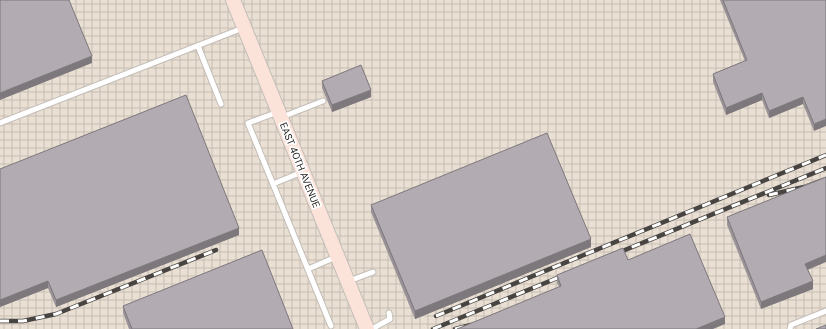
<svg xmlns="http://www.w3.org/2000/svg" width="826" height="329" font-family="'DM Sans',sans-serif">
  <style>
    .industrial { fill: url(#industrial-grid) }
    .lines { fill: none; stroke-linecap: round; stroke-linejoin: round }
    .lane-casing { stroke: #c3beb8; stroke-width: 7 }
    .secondary-casing { stroke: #c3beb8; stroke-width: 16 }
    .lane { stroke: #fff; stroke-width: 5 }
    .secondary { stroke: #fce3da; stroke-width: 14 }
    .rail-casing { stroke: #474441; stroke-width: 4.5 }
    .rail { stroke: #fff; stroke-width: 3; stroke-dasharray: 9; stroke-linecap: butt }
    .wall { fill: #999398 }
    .shaded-wall { fill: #7d787c }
    .building { fill: #b2abb1; stroke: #7d787c }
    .labels { text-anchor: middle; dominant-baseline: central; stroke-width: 3.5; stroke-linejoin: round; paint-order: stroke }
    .street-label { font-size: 10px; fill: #161412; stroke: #fff }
  </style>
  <defs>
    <pattern id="industrial-grid" width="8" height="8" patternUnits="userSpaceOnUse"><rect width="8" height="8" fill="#e9dfd3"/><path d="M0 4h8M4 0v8" fill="none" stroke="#c7beb4"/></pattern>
  </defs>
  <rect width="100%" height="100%" fill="#f2ede6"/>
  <rect class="industrial" x="0" y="0" width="826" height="329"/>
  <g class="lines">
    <g class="lane-casing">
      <g id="lane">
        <polyline points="198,46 221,104"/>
        <polyline points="278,112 248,123 331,326"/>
        <polyline points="282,117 323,101"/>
        <polyline points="0,123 243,28"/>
        <polyline points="273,184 302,172"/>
        <polyline points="308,269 336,257"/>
        <polyline points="349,281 373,272"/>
        <polyline points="372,329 390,319 389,313"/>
        <polyline points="790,329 791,325 826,311"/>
      </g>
    </g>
    <g class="secondary-casing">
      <polyline id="secondary" points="233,0 367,329"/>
    </g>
    <use href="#lane" class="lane"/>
    <use href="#secondary" class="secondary"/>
    <g class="rail-casing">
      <g id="rail">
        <polyline points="769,195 804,187 826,179"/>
        <polyline points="615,254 826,168"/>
        <polyline points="436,316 826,155"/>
        <polyline points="0,321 23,321 56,314 216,250"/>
        <polyline points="433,329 567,274"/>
        <polyline points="455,329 471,325"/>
      </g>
    </g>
    <use href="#rail" class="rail"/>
  </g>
  <g class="wall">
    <polygon points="720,0 826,0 814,131 803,104 769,118 762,100 726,115 713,82 713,74 745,61"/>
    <polygon points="322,81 371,97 332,112 322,88"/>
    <polygon points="0,169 239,235 56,307 48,288 0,307"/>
    <polygon points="371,205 591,247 415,319 371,212"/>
    <polygon points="727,217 808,270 813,289 761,309 727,225"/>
    <polygon points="628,260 725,324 559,287 557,283 557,275"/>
    <polygon points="123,306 293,329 129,329 123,313"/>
  </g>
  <g class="shaded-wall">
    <polygon points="92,56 92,63 0,100 0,93"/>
    <polygon points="371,90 371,97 332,112 332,105"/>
    <polygon points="762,93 762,100 726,115 726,108"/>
    <polygon points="803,97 803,104 769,118 769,111"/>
    <polygon points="826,119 826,126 814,131 814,124"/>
    <polygon points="239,228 239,235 56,307 56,300"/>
    <polygon points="591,239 591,247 415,319 415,311"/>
    <polygon points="826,255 826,262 805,271 805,264"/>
    <polygon points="48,281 48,288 0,307 0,300"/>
    <polygon points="813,281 813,289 761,309 761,302"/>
    <polygon points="725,317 725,324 713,329 696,329"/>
  </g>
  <g class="building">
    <polygon points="0,0 69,0 92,56 0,93"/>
    <polygon points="723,0 826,0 826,119 814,124 803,97 769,111 762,93 726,108 713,74 747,60"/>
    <polygon points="361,65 371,90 332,105 322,81"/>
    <polygon points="186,95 239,228 56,300 48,281 0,300 0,169"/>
    <polygon points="547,133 591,239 415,311 371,205"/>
    <polygon points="826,177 826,255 805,264 813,281 761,302 727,217"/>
    <polygon points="690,234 725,317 696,329 457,329 561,286 557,275 623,248 628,260"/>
    <polygon points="262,250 293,329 132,329 123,306"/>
    <polygon points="826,325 826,329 816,329"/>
  </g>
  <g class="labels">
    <g class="street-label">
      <text transform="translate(300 165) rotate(68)">EAST 40TH AVENUE</text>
    </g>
  </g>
</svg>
